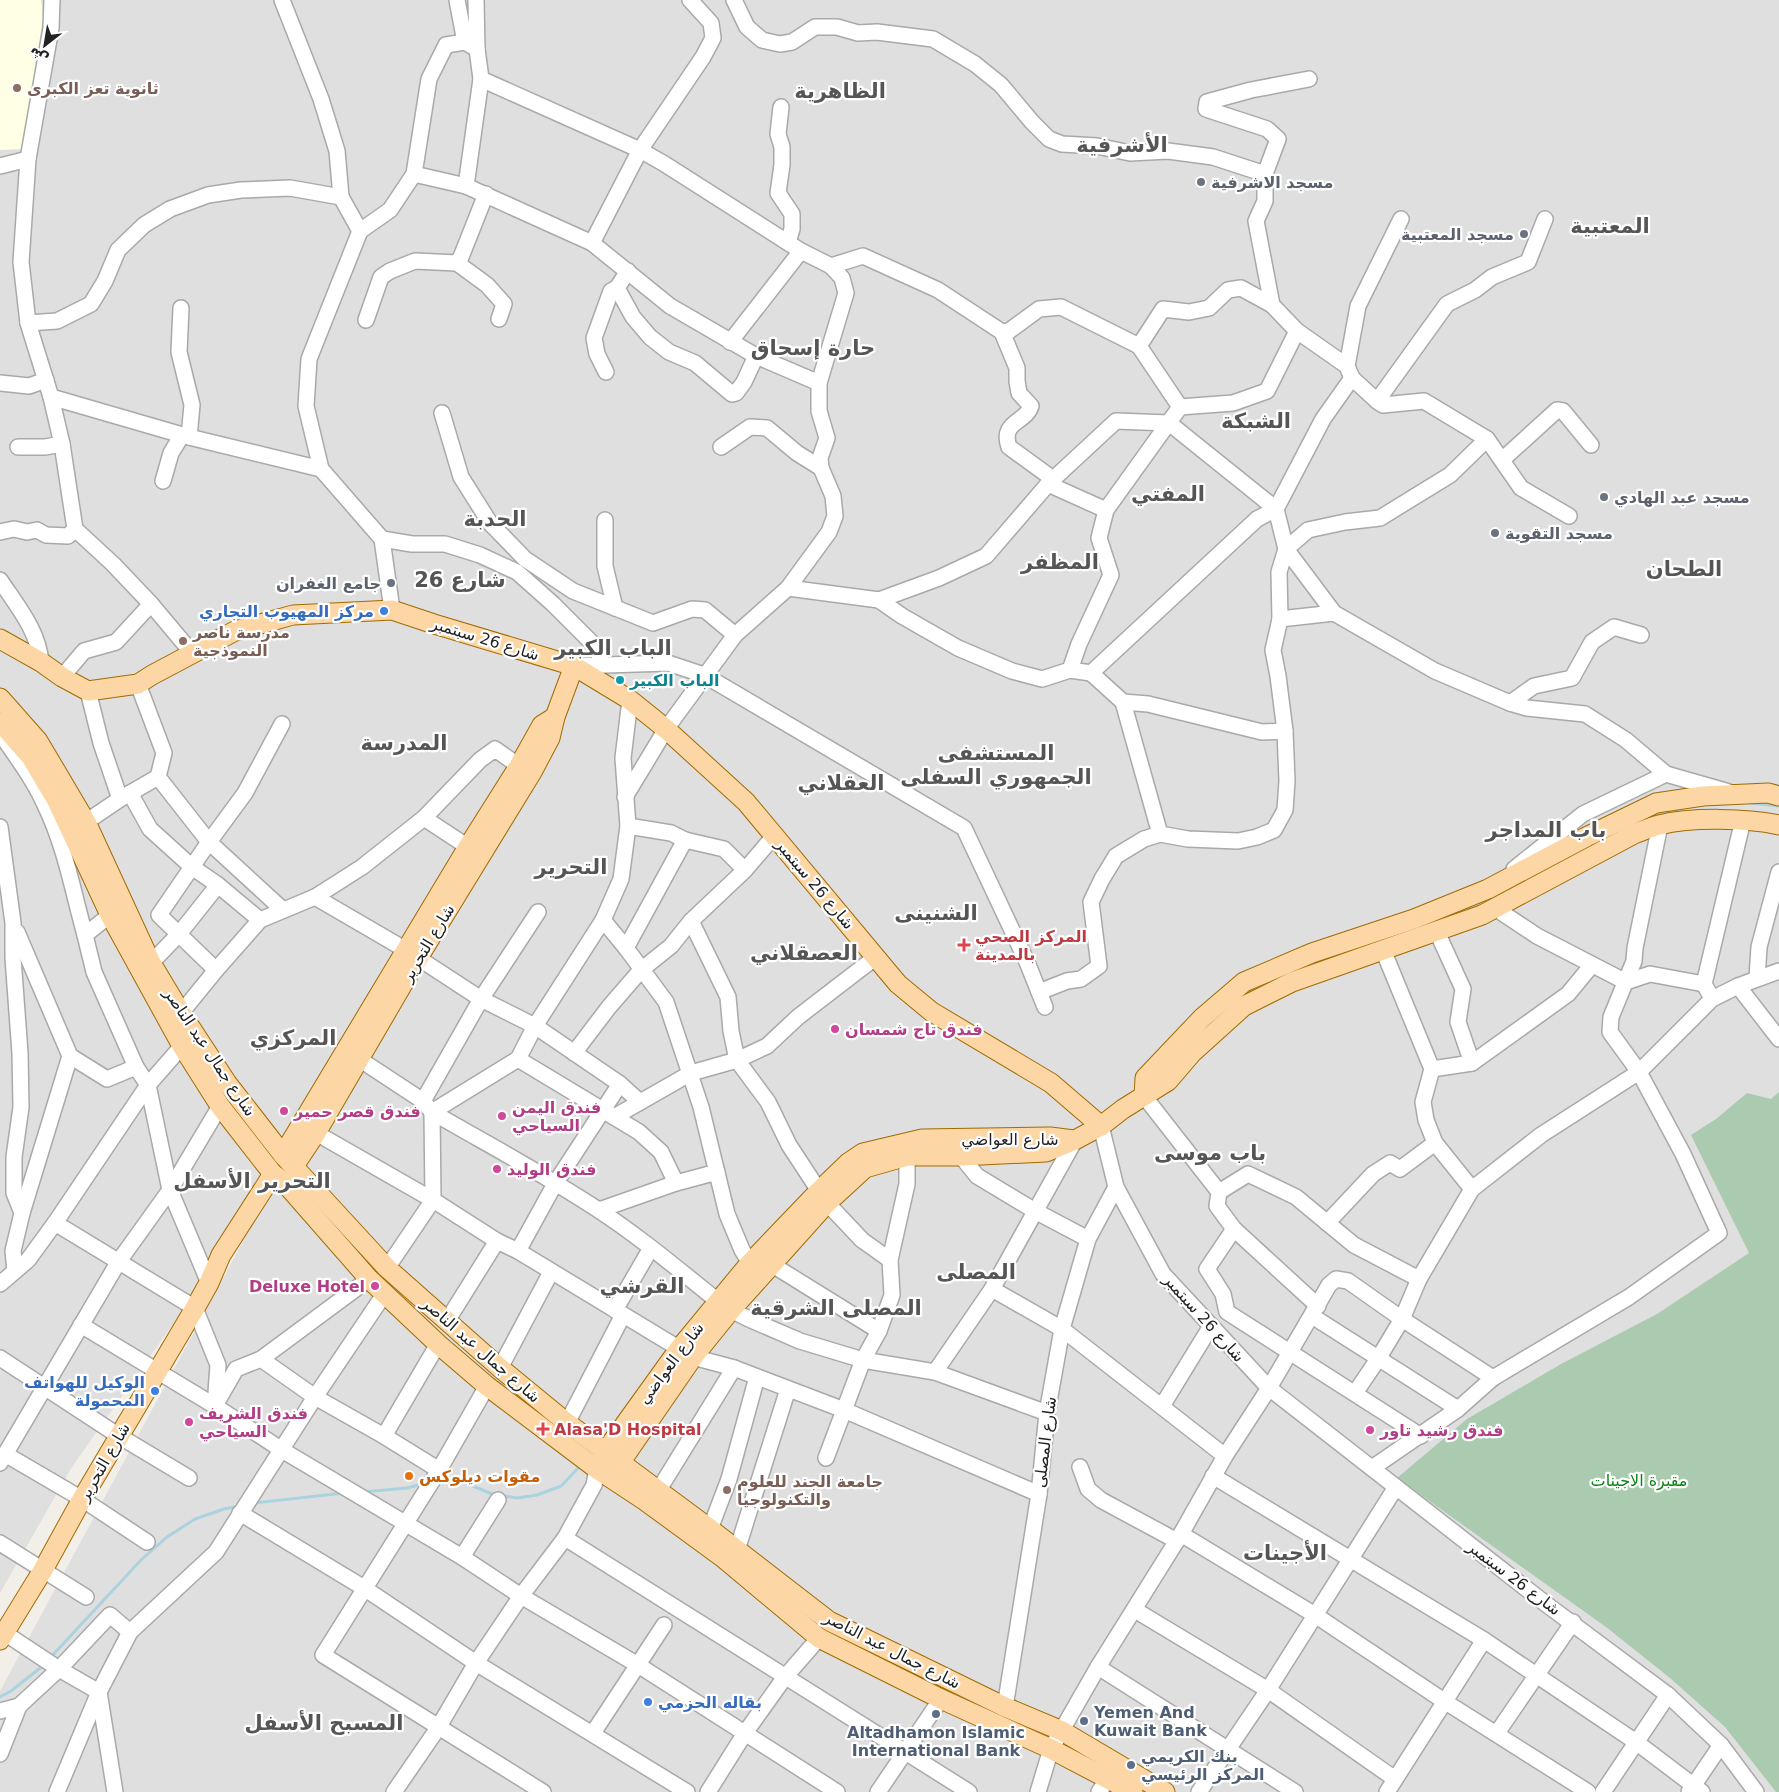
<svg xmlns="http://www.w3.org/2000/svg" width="1779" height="1792" font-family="'DejaVu Sans',Vazirmatn,sans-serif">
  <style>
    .residential { fill: #e0dfdf }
    .education { fill: #ffffe5 }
    .cemetery { fill: #aacbaf }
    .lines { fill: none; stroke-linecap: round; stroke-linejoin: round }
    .stream { stroke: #aad3df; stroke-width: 3 }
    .minor-casing { stroke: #a9a9a9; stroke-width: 18 }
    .major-casing { stroke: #a06b00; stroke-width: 21 }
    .minor { stroke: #fff; stroke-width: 15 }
    .major { stroke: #fcd6a4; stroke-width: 19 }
    .education-dot { fill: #8d6e63; stroke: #fff; stroke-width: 2 }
    .worship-dot { fill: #6b7280; stroke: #fff; stroke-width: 2 }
    .shop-dot { fill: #3f7fe0; stroke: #fff; stroke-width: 2 }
    .culture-dot { fill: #0f9aa8; stroke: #fff; stroke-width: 2 }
    .health-dot { fill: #e0444e; stroke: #fff; stroke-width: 2 }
    .hotel-dot { fill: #d1479c; stroke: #fff; stroke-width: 2 }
    .food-dot { fill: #e8710a; stroke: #fff; stroke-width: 2 }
    .service-dot { fill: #5c6f8a; stroke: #fff; stroke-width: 2 }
    .labels { text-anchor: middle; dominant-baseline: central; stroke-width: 4.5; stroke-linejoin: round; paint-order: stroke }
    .education-label { font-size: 16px; font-weight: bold; fill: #785e54; stroke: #fff; text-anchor: start }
    .worship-label { font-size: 16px; font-weight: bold; fill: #5b616d; stroke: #fff; text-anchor: start }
    .shop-label { font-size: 16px; font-weight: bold; fill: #366cbe; stroke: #fff; text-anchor: end }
    .street-label { font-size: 16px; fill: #222; stroke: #fff }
    .culture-label { font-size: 16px; font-weight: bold; fill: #0d838f; stroke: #fff; text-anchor: start }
    .health-label { font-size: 16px; font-weight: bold; fill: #be3a42; stroke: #fff; text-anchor: start }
    .hotel-label { font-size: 16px; font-weight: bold; fill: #b23c85; stroke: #fff; text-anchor: start }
    .food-label { font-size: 16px; font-weight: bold; fill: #c56008; stroke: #fff; text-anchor: start }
    .park-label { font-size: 16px; fill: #0c8416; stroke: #fff }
    .service-label { font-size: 16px; font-weight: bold; fill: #4e5e75; stroke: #fff; text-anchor: start }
    .district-label { font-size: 21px; font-weight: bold; fill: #555; stroke: #fff }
  </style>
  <rect width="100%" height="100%" fill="#f2efe9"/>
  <polygon class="residential" points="0,0 1779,0 1779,1792 0,1792 0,1691 281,1171 72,1467 0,1593"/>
  <polygon class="education" points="0,0 41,0 43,16 25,149 0,150"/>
  <polygon class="cemetery" points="1779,1092 1779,1792 1776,1792 1725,1727 1670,1678 1606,1627 1397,1478 1467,1419 1561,1364 1657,1314 1749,1253 1691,1135 1716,1119 1747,1093 1771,1099"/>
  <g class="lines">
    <g class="stream">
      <polyline points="1750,803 1779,806"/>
      <polyline points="1638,822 1663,813 1682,808"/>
      <polyline points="1587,849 1601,840"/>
      <polyline points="1420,927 1482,905"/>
      <polyline points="1295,971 1400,934"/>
      <polyline points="1241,997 1275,979 1289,973"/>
      <polyline points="439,1479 456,1479 492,1494 517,1498 537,1495 561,1486 581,1465"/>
      <polyline points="363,1492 407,1488 426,1483"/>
      <polyline points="254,1503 344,1493"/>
      <polyline points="50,1658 141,1560 167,1537 195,1519 224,1509 240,1506"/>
      <polyline points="0,1697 11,1691 44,1665"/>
    </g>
    <g class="minor-casing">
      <g id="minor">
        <polyline points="52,0 51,28 28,159 21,262 28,323 51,397 62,444 75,529 113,564 151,604 193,654"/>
        <polyline points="282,0 321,99 337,151 341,197"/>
        <polyline points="457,0 465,42"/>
        <polyline points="734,0 747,27 762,40 780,44 792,42 815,27 837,27 858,33 877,32 933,39 975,64 1001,85 1032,122 1049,139 1062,144 1097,146 1130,153 1168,151 1213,157 1265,174"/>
        <polyline points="481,79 640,150 663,163 801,251 831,266 863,256 938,290 1002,332 1009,331 1039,309 1061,307 1139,346 1163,309 1189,312 1209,308 1228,290 1241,288 1272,305 1297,331 1347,366 1352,378"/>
        <polyline points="781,107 778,134 782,147 782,165 778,193 792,214 792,229 788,242"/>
        <polyline points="0,166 28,159"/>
        <polyline points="414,174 466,186 592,243 670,306 756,356 819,383"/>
        <polyline points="466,186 481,79 477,49 476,0"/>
        <polyline points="592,243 640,150 703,57 713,38 711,23 690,0"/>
        <polyline points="457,263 487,285 504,304 499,319"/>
        <polyline points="628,271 617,288 633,317 650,337 669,352 695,363 732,394 736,393 744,382 756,356"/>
        <polyline points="1272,305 1256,221 1265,201 1265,174 1278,139 1267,129 1206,109 1207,102 1251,90 1309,79"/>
        <polyline points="181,308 179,352 192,405 189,437"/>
        <polyline points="366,320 381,277 390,271 415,261 457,263 461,257 486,194"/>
        <polyline points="28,323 57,321 91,304 105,281 118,250 144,225 170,209 208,195 241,190 290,188 341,197 360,231"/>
        <path d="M1002,332l15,36v13l2,12 12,13c-5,17 -31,15 -22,41l44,32"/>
        <polyline points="730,342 801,251"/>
        <polyline points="1139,346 1180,407"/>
        <polyline points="1347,366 1358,306 1401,219"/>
        <polyline points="606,372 597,354 594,338 611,291 617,288"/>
        <polyline points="0,383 29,386 46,380"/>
        <polyline points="51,397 189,437 321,469"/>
        <polyline points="1377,401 1447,304 1475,290 1492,277 1528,262 1545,219"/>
        <polyline points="442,413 461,477 490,523 525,559 573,591 653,623 692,609 705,610 735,635"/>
        <polyline points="18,447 45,447 62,444"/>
        <polyline points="721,447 750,427 767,428 797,453 821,468"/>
        <polyline points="1502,460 1557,410 1563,411 1591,445"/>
        <polyline points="163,481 171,453 182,435"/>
        <polyline points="1048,484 1106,510"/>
        <polyline points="605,520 605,566 615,608"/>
        <polyline points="0,532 14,529 27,532 37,530 46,535 68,536 75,529"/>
        <polyline points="382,539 412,544 445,544 480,555 517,572 553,604 597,648 602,665"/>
        <path d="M0,580c17,26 38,50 41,82"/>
        <polyline points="788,588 829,532 835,516 833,496 821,468 820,458 827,438 819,411 819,383 846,293 842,278 831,266"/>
        <polyline points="879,600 902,616 958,648 1012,671 1042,679 1070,670 1091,673 1257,519 1276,509 1323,419 1352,378 1377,401 1383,405 1424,401 1487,439 1521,488 1569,516"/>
        <polyline points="392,610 382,539 321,469 306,406 309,359 360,231 390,210 414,174 429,79 446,45 465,42 477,49"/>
        <polyline points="1334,613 1280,619 1279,572 1286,549 1334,613 1435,671 1510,703 1527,708 1585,714 1626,740 1666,774 1729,792"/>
        <polyline points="574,666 668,663 704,675 964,828 1027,962 1045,1007"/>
        <polyline points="1070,670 1079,644 1111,575 1099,538 1106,510 1180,407 1233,403 1267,391 1297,331"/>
        <polyline points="1091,673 1123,702 1148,704 1262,732 1285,731"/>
        <polyline points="62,677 84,651 116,642 151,604"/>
        <polyline points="88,691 101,743 120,799"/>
        <polyline points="1123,702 1160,834"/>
        <polyline points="1510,703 1534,686 1572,678 1592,642 1614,627 1641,635"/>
        <path d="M0,733c16,23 34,47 45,72 20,41 28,87 40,130"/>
        <polyline points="158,777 209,842 283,910"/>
        <polyline points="130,793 150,829 192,867 218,885 260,920"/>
        <polyline points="625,797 666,729 735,635 788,588 879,600 939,578 986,556 1048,484 1116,421 1169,423 1276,509 1286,549 1308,530 1345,522 1380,518 1450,475 1487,439"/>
        <polyline points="424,818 468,847"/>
        <polyline points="86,822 120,799 158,777 164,753 138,684"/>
        <polyline points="628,826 671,833 685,840 724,849 745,870"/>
        <polyline points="0,827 13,923 13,958 20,1053 21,1107 14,1157 14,1193 22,1213 13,1251 15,1271"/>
        <polyline points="1514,869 1583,814 1666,774"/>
        <polyline points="315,897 406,950 481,999 535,1026 620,1084 640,1102"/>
        <polyline points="1495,908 1537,936 1626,982 1650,974 1704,984"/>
        <polyline points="110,915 85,935 94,972 136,1067 148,1085 170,1190 209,1283"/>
        <polyline points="603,920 626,948 666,1002 701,1107 727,1214 742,1250 750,1263"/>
        <polyline points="691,921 728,997 731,1031 737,1060 768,1102 789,1145 827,1203 862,1240 890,1260"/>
        <polyline points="17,932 70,1056 107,1079 136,1067"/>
        <polyline points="1437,932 1463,989 1458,1022 1472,1063"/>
        <polyline points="626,948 685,840"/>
        <polyline points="1383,950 1432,1069 1423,1102 1426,1120 1435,1143 1472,1189"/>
        <polyline points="151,963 179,934 218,885"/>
        <polyline points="216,970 159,915 209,842 245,793 282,724"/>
        <polyline points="1757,978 1759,947 1779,872"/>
        <polyline points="1738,986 1779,1039"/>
        <polyline points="1039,992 1067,981 1081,979 1099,966 1091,902 1102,879 1116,856 1144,839 1160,834 1188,839 1238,841 1257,837 1274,830 1285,810 1287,781 1285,731 1278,676 1273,650 1280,619"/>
        <polyline points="1709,993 1704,984 1743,820"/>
        <polyline points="181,1013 216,970 260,920 315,897 362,867 424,818 480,760 495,749 519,766 529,770"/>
        <path d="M350,1053l73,48 9,11c55,32 112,62 165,97 43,28 82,61 122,93"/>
        <polyline points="574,1053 609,1007 641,970 671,946 691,921 745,870 774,836"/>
        <polyline points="518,1059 639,1132 661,1152 676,1183"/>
        <polyline points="1432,1069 1472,1063 1568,994 1592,965"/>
        <polyline points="1144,1096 1219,1192 1217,1206 1234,1229 1318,1306"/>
        <polyline points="423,1101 481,999 538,912"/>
        <polyline points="614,1117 691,1073 737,1060 767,1046 798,1017 876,957"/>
        <polyline points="1101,1126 1116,1187 1163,1274 1269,1388 1546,1604 1668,1695 1721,1745 1756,1792"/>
        <polyline points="308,1127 316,1133 433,1200 497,1241 518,1251 693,1357 734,1368 844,1410 1039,1494"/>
        <polyline points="961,1156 977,1176 1035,1211 1088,1239"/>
        <polyline points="1219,1192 1248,1174 1296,1197 1354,1245 1419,1279"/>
        <polyline points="599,1210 676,1183 717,1172"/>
        <polyline points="22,1213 70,1056"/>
        <polyline points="55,1223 195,1308 218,1365 215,1406"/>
        <polyline points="1327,1223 1373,1174 1390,1163 1400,1169 1435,1143"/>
        <polyline points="1234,1229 1207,1269 1223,1294 1227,1312 1421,1436"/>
        <polyline points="518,1251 556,1182 620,1084"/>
        <polyline points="771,1264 879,1331"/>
        <polyline points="387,1268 433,1200 432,1112 518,1059 535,1026 603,920 621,879 628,826 623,758 630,700"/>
        <polyline points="0,1284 28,1260 55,1223 148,1085 182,1046"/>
        <polyline points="992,1289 1062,1329 1225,1456"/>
        <polyline points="615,1310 651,1248"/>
        <polyline points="731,1310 749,1319 800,1341 863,1360 935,1372 1047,1413"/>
        <polyline points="1312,1316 1458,1409"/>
        <polyline points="447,1321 497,1241"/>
        <polyline points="81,1325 215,1406 282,1450 462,1557 521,1596 638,1665 837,1792"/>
        <polyline points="0,1358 119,1436 189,1478"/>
        <polyline points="261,1359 315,1397 384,1436 439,1470"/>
        <polyline points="500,1368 551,1272"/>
        <polyline points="935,1372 992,1289 1075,1140"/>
        <polyline points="487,1386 439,1470 323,1655 543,1792"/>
        <polyline points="1355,1393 1378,1359 1402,1319 1419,1279 1472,1189 1541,1135 1639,1072 1712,999 1738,986 1779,971"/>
        <polyline points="217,1402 236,1369 261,1359 369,1279"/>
        <polyline points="1162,1406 1211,1326"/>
        <polyline points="567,1423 623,1315"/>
        <polyline points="384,1436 438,1344"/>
        <polyline points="5,1454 82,1499 147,1542"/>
        <polyline points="826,1458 863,1360 879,1331 892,1295 890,1260 907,1184 907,1156"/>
        <polyline points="0,1463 119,1261 170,1190 220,1106"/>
        <polyline points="1080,1467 1088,1489 1101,1500 1177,1541"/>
        <polyline points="1372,1468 1458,1409 1493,1378 1629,1297 1719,1233 1683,1154 1639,1072 1610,1032 1611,1017 1634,961 1635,948 1660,825"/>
        <polyline points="1213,1476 1484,1640 1636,1742 1702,1792"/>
        <polyline points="658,1491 734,1368"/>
        <polyline points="240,1513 364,1588 476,1663 687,1792"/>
        <polyline points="710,1529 729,1479 757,1377"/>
        <polyline points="1181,1534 1315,1615 1444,1701 1588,1792"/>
        <polyline points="565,1538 969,1792"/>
        <polyline points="0,1543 86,1597"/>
        <polyline points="737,1550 788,1389"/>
        <polyline points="462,1557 498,1500"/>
        <polyline points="1135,1610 1268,1690 1395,1779"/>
        <polyline points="0,1630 59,1669 99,1692 115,1792"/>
        <polyline points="1098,1667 1295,1792"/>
        <polyline points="1005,1707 1039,1494 1047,1413 1062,1329 1088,1239 1116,1187"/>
        <polyline points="0,1711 19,1706 59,1669 110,1615 130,1632"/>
        <polyline points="593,1733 664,1625"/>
        <polyline points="1497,1733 1573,1622"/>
        <polyline points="0,1754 19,1706"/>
        <polyline points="57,1792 99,1692 130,1632 216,1552 315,1397 385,1293"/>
        <polyline points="394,1792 438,1728 476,1663 521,1596 565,1538 594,1485 597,1469"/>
        <polyline points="708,1792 745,1733 785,1677 819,1638"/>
        <polyline points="878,1792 941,1699"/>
        <polyline points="1038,1792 1051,1749 1098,1667 1181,1534 1225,1456 1269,1388 1329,1285 1336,1279 1348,1281 1402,1319 1493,1378"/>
        <polyline points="1099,1792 1108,1778"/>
        <polyline points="1199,1792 1268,1690 1396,1487"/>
        <polyline points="1387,1792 1484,1640"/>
        <polyline points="1603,1792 1668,1695"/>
        <polyline points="1689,1792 1721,1745"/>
      </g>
    </g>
    <g class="major-casing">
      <g id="major">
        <polyline points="0,639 41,662 62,677 88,691 138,684 152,675 235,631 293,615 392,610 434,624 574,666 630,700 666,729 746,802 898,984 932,1012 1051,1083 1101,1126"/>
        <polyline points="0,698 38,741 86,822 151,963 181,1013 227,1083 283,1155 387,1268 500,1368 567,1423 710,1529 829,1621 1005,1707 1062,1731 1165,1792"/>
        <polyline points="0,722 31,757 57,801 110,915 182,1046 220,1106 273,1174 284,1182 369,1279 438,1344 487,1386 597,1469 644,1500 722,1557 819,1638 941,1699 1051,1749 1133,1792"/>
        <polyline points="1144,1096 1145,1078 1202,1018 1244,982 1312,953 1414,919 1488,889 1586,837 1656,803 1703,796 1768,793 1779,796"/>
        <polyline points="283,1155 468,847 519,766 542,725 555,717"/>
        <polyline points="294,1166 316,1133 418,958 532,772 550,738 555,717 574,666"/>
        <polyline points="600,1462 605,1452 679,1349 750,1263 819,1191 848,1163 863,1153 922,1139 1050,1137 1074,1140"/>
        <path d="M613,1473l80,-116 38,-47 96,-107 38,-35 42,-12h54l85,-4 29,-12 26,-14 22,-17 45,-28 24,-28 52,-47 48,-24 190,-67 152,-81c8,-3 17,-7 25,-9 32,-8 88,-7 120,0"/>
        <polyline points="0,1640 43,1570 82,1499 195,1308 209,1283 221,1255 273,1174"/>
      </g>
    </g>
    <use href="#minor" class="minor"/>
    <use href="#major" class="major"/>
  </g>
  <g class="education-dot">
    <circle cx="17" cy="88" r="5"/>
    <circle cx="183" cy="641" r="5"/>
    <circle cx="727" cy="1490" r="5"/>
  </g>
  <g class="worship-dot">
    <circle cx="1201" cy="182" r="5"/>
    <circle cx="1524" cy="234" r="5"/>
    <circle cx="1604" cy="497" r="5"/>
    <circle cx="1495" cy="533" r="5"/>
    <circle cx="391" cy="583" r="5"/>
  </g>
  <g class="shop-dot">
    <circle cx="384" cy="611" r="5"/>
    <circle cx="155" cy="1391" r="5"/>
    <circle cx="648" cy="1702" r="5"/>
  </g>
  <circle class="culture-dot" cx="620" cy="680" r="5"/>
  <g class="health-dot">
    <path d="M961.5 937.5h5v5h5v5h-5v5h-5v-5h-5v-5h5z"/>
    <path d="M540.5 1421.5h5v5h5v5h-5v5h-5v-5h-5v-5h5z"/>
  </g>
  <g class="hotel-dot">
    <circle cx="835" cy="1029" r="5"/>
    <circle cx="284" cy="1111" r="5"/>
    <circle cx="502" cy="1116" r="5"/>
    <circle cx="497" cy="1169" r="5"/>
    <circle cx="375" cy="1286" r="5"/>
    <circle cx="189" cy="1422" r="5"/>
    <circle cx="1370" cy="1430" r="5"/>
  </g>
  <circle class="food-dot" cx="409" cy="1476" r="5"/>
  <g class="service-dot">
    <circle cx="936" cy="1714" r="5"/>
    <circle cx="1084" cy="1721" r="5"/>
    <circle cx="1131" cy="1765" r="5"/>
  </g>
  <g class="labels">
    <g class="education-label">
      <text x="27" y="88">ثانوية تعز الكبرى</text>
      <text x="193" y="632">مدرسة ناصر<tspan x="193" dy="18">النموذجية</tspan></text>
      <text x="737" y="1481">جامعة الجند للعلوم<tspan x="737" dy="18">والتكنولوجيا</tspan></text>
    </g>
    <g class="worship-label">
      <text x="1211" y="182">مسجد الاشرفية</text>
      <text x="1514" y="234" text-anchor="end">مسجد المعتبية</text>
      <text x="1614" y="497">مسجد عبد الهادي</text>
      <text x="1505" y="533">مسجد التقوية</text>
      <text x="381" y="583" text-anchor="end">جامع الغفران</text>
    </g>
    <g class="shop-label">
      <text x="374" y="611">مركز المهيوب التجاري</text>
      <text x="145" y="1382">الوكيل للهواتف<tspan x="145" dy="18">المحمولة</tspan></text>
      <text x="658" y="1702" text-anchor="start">بقاله الحزمي</text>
    </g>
    <g class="street-label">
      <text transform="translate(485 639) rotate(17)">شارع 26 سبتمبر</text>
      <text transform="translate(815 884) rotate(50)">شارع 26 سبتمبر</text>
      <text transform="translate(428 943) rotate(-59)">شارع التحرير</text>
      <text transform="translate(210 1052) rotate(56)">شارع جمال عبد الناصر</text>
      <text x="1010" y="1139">شارع العواضي</text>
      <text transform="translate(1204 1318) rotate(48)">شارع 26 سبتمبر</text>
      <text transform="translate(481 1350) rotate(41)">شارع جمال عبد الناصر</text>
      <text transform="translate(671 1363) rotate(-53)">شارع العواضي</text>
      <text transform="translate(1045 1442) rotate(-83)">شارع المصلى</text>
      <text transform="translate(104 1462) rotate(-60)">شارع التحرير</text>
      <text transform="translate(1514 1578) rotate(37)">شارع 26 سبتمبر</text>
      <text transform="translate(892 1650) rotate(27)">شارع جمال عبد الناصر</text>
    </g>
    <g class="culture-label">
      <text x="630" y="680">الباب الكبير</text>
    </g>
    <g class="health-label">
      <text x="975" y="936">المركز الصحي<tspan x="975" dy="18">بالمدينة</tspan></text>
      <text x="554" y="1429">Alasa'D Hospital</text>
    </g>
    <g class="hotel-label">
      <text x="845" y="1029">فندق تاج شمسان</text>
      <text x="512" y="1107">فندق اليمن<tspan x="512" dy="18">السياحي</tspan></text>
      <text x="294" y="1111">فندق قصر حمير</text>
      <text x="507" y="1169">فندق الوليد</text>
      <text x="365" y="1286" text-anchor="end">Deluxe Hotel</text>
      <text x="199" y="1413">فندق الشريف<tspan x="199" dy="18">السياحي</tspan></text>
      <text x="1380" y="1430">فندق رشيد تاور</text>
    </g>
    <g class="food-label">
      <text x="419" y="1476">مقوات ديلوكس</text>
    </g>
    <g class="park-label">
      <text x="1639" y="1480">مقبرة الاجينات</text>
    </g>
    <g class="service-label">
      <text x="1094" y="1712">Yemen And<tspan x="1094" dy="18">Kuwait Bank</tspan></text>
      <text x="936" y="1732" text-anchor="middle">Altadhamon Islamic<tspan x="936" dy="18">International Bank</tspan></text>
      <text x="1141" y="1756">بنك الكريمي<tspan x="1141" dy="18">المركز الرئيسي</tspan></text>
    </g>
    <g class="district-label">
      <text x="840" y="91">الظاهرية</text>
      <text x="1122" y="145">الأشرفية</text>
      <text x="1610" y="226">المعتبية</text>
      <text x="813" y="348">حارة إسحاق</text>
      <text x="1256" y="421">الشبكة</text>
      <text x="1168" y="494">المفتي</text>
      <text x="495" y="519">الحدبة</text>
      <text x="1060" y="562">المظفر</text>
      <text x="1684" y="569">الطحان</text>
      <text x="460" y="580">شارع 26</text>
      <text x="613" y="648">الباب الكبير</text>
      <text x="404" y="743">المدرسة</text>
      <text x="996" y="753">المستشفى<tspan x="996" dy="24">الجمهوري السفلى</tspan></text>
      <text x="841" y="783">العقلاني</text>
      <text x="1546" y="830">باب المداجر</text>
      <text x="571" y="867">التحرير</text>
      <text x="936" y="913">الشنينى</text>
      <text x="804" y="953">العصقلاني</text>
      <text x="293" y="1038">المركزي</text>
      <text x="1210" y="1153">باب موسى</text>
      <text x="252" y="1181">التحرير الأسفل</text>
      <text x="976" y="1272">المصلى</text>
      <text x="642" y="1286">القرشي</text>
      <text x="836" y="1308">المصلى الشرقية</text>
      <text x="1285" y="1553">الأجينات</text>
      <text x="324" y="1723">المسبح الأسفل</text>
    </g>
  </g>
  <g transform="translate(45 45) rotate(211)" stroke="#ffffff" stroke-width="4" paint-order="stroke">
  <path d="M0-4L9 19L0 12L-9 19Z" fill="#222222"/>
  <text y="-8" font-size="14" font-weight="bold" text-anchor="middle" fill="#222222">ش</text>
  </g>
</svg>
